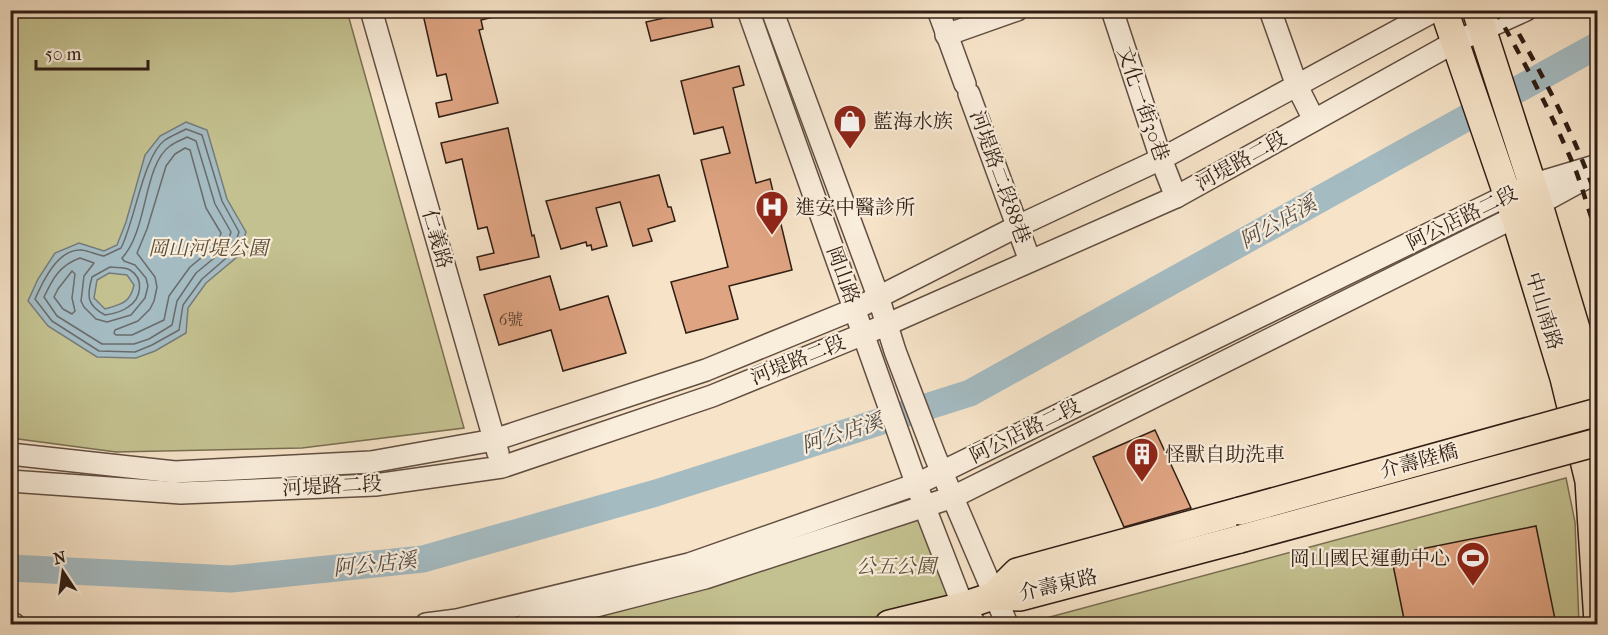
<svg xmlns="http://www.w3.org/2000/svg" width="1608" height="635" font-family="'IM FELL French Canon','Noto Serif TC',serif">
  <style>
    .green { fill: #c4c190; stroke: #7a6f52; stroke-width: 1.5 }
    .water { fill: #a4bbc2; stroke: #757c7c; stroke-width: 1.5; fill-rule: evenodd }
    .lines { fill: none; stroke-linecap: round; stroke-linejoin: round }
    .shore { stroke: #6a6c6b; stroke-width: 1.5 }
    .river { stroke: #a4bbc2; stroke-width: 27 }
    .building { fill: #dfa482; stroke: #2f1d14; stroke-width: 1.5 }
    .minor-casing { stroke: #614e41; stroke-width: 24 }
    .major-casing { stroke: #2f1d14; stroke-width: 30 }
    .minor { stroke: #f9eddb; stroke-width: 21 }
    .major { stroke: #f6e3c8; stroke-width: 27 }
    .rail { stroke: #2f1d14; stroke-width: 4.5; stroke-dasharray: 10 10; stroke-linecap: butt }
    .major-bridge-casing { stroke: #2f1d14; stroke-width: 30; stroke-linecap: butt }
    .major-bridge { stroke: #f6e3c8; stroke-width: 27 }
    .labels { text-anchor: middle; dominant-baseline: central; stroke-width: 4.5; stroke-linejoin: round; paint-order: stroke }
    .number-label { font-size: 16px; fill: #5b3f30 }
    .street-label { font-size: 20px; fill: #2f1d14; stroke: #f9eddb }
    .poi-label { font-size: 20px; fill: #2f1d14; stroke: #f9eddb; text-anchor: start }
    .park-label { font-size: 20px; font-style: italic; fill: #5c4e39; stroke: #f9eddb }
    .water-label { font-size: 21px; font-style: italic; fill: #524c48; stroke: #f9eddb }
  </style>
  <rect width="100%" height="100%" fill="#f6e3c8"/>
  <filter id="stains"><feTurbulence type="fractalNoise" baseFrequency=".00333" numOctaves="4"/><feColorMatrix values="0 0 0 0 .2 0 0 0 0 .09 0 0 0 0 .02 0 0 0 .5 -.17"/></filter>
  <radialGradient id="worn" r=".72"><stop offset=".6" stop-color="#630" stop-opacity="0"/><stop offset="1" stop-color="#630" stop-opacity=".3"/></radialGradient>
  <g class="green">
    <polygon points="10,11 347,11 464,428 302,448 116,452 11,438"/>
    <polygon points="1566,478 1575,522 1579,624 1024,624"/>
    <polygon points="925,508 963,606 900,624 526,624"/>
  </g>
  <path class="water" d="M186,122l21,8 20,69 19,33 -9,25 -31,26 -18,25 -2,25 -31,18 -19,7 -39,-1 -49,-31 -20,-25 10,-22 17,-26 24,-10 25,8 13,-6 9,-23 19,-67 15,-19zM109,273l18,2 7,10c-4,18 -12,19 -29,24l-11,-11 3,-18z"/>
  <g class="lines">
    <g class="shore">
      <path d="M186,129l16,6 20,66 17,31 -7,21 -30,26 -19,26 -4,25 -27,15 -17,7 -36,-1 -47,-30 -17,-22c8,-18 23,-51 47,-49 7,1 15,5 22,6l17,-8c14,-27 22,-92 44,-108 6,-4 14,-7 21,-11z"/>
      <path d="M187,137l9,4 19,63 16,28 -6,17 -29,24 -19,28 -5,24 -23,14 -15,5h-32l-45,-28 -13,-19c9,-19 16,-32 36,-39l14,5 -10,13 -3,25 3,6 12,12 11,3 24,-7 14,-17 3,-12 -2,-8 -11,-13 -11,-4 -2,-3c26,-27 21,-93 48,-112 5,-4 12,-6 17,-9z"/>
      <polygon points="185,148 190,150 206,208 221,233 218,244 190,267 169,296 164,320 132,335 116,335 114,333 115,330 138,321 150,309 154,301 157,287 155,277 137,253 147,229 166,166 175,154"/>
      <path d="M110,267c6,1 15,0 20,3 15,9 11,29 -2,37 -6,5 -16,7 -23,8 -19,-10 -18,-20 -13,-38z"/>
      <polygon points="72,271 75,274 72,298 75,311 72,314 63,309 54,297 58,289"/>
    </g>
    <polyline class="river" points="10,568 231,579 423,559 656,493 970,393 1598,45"/>
  </g>
  <g class="building">
    <polygon points="422,10 501,10 502,15 481,20 483,29 479,30 498,103 439,117 436,103 452,100 446,74 437,76"/>
    <polygon points="677,10 709,10 713,27 651,41 646,22 678,15"/>
    <polygon points="739,66 744,85 733,88 756,183 770,179 792,270 729,286 738,319 686,333 671,282 728,267 701,160 730,153 723,127 694,134 681,81"/>
    <polygon points="508,128 532,236 534,235 539,257 480,270 477,257 494,253 487,227 478,229 462,159 446,163 441,143"/>
    <polygon points="659,175 668,207 671,207 675,221 648,229 652,241 633,246 620,202 596,208 607,246 592,250 591,245 587,246 586,242 561,249 546,201"/>
    <polygon points="550,276 560,310 608,296 626,353 563,371 551,330 499,345 484,295"/>
    <polygon points="1155,430 1191,508 1124,527 1093,457"/>
    <polygon points="1536,526 1556,624 1405,624 1391,555"/>
  </g>
  <g class="lines">
    <g class="minor-casing">
      <g id="minor">
        <polyline points="371,10 498,453"/>
        <polyline points="748,10 925,508 963,606 975,624"/>
        <polyline points="772,10 878,296 895,351 935,456 1007,624"/>
        <polyline points="938,10 965,84"/>
        <polyline points="1112,10 1161,159 1176,197"/>
        <polyline points="1270,10 1297,86 1314,120"/>
        <polyline points="946,35 1017,10"/>
        <polyline points="969,94 1030,261"/>
        <polyline points="10,454 175,472 371,462 494,440 706,370 855,309 1018,226 1161,159 1436,10"/>
        <polyline points="10,481 181,493 375,485 502,467 712,396 888,324 1176,197 1455,42 1526,10"/>
        <polyline points="10,624 14,624"/>
        <polyline points="426,624 457,620 689,564 917,484 1508,195 1531,185 1598,165"/>
        <polyline points="526,624 705,578 953,497 1515,217 1588,177"/>
      </g>
    </g>
    <g class="major-casing">
      <g id="major">
        <polyline points="1444,10 1515,217 1564,378 1589,481 1598,622"/>
        <polyline points="1476,10 1539,205 1589,372 1598,407"/>
        <polyline points="993,596 1017,572 1240,511"/>
        <polyline points="889,624 963,606 993,596 1020,597 1240,539"/>
      </g>
    </g>
    <use href="#minor" class="minor"/>
    <use href="#major" class="major"/>
    <g class="rail">
      <path d="M1495,10c30,53 58,106 81,161 8,22 14,44 22,66"/>
      <path d="M1519,34c31,55 59,109 79,168"/>
    </g>
    <g class="major-bridge-casing">
      <g id="major-bridge">
        <polyline points="1240,511 1598,412"/>
        <polyline points="1240,539 1598,442"/>
      </g>
    </g>
    <use href="#major-bridge" class="major-bridge"/>
  </g>
  <defs>
    <g id="shop-pin" transform="scale(1.725)"><path d="M0 17L-7.5 6A9.5 9.5 0 1 1 7.5 6Z" fill="#8f2418" stroke="#f9eddb"/><path d="M-5-2.5h2.3a2.7 3.5 0 0 1 5.4 0H5L5.5 6h-11ZM-1.5-2.5h3a1.5 2.3 0 0 0-3 0Z" fill="#fff"/></g>
    <g id="hospital-pin" transform="scale(1.725)"><path d="M0 17L-7.5 6A9.5 9.5 0 1 1 7.5 6Z" fill="#8f2418" stroke="#f9eddb"/><path d="M-5-5h3v3.5h4V-5h3V5h-3V1.5h-4V5h-3Z" fill="#fff"/></g>
    <g id="building-pin" transform="scale(1.725)"><path d="M0 17L-7.5 6A9.5 9.5 0 1 1 7.5 6Z" fill="#8f2418" stroke="#f9eddb"/><path d="M-4-6H4V6H1V3H-1V6H-4ZM-2.5-4.3h1.7v1.8h-1.7ZM.8-4.3h1.7v1.8H.8ZM-2.5-1h1.7V.8h-1.7ZM.8-1h1.7V.8H.8Z" fill="#fff"/></g>
    <g id="stadium-pin" transform="scale(1.725)"><path d="M0 17L-7.5 6A9.5 9.5 0 1 1 7.5 6Z" fill="#8f2418" stroke="#f9eddb"/><path d="M0-5a6.5 5 0 1 0 0 10a6.5 5 0 1 0 0-10ZM-3.5-1.8h7v3.6h-7Z" fill="#fff"/></g>
  </defs>
  <g fill-rule="evenodd">
    <use href="#shop-pin" x="850" y="121"/>
    <use href="#hospital-pin" x="772" y="207"/>
    <use href="#building-pin" x="1142" y="454"/>
    <use href="#stadium-pin" x="1473" y="558"/>
  </g>
  <g class="labels">
    <g class="number-label">
      <text x="511" y="319">6號</text>
    </g>
    <g class="street-label">
      <text transform="translate(1143 104) rotate(71)">文化一街30巷</text>
      <text transform="translate(1241 161) rotate(-29)">河堤路二段</text>
      <text transform="translate(1000 177) rotate(70)">河堤路二段88巷</text>
      <text transform="translate(1462 218) rotate(-26)">阿公店路二段</text>
      <text transform="translate(437 239) rotate(74)">仁義路</text>
      <text transform="translate(843 275) rotate(70)">岡山路</text>
      <text transform="translate(1544 311) rotate(73)">中山南路</text>
      <text transform="translate(798 360) rotate(-22)">河堤路二段</text>
      <text transform="translate(1025 431) rotate(-26)">阿公店路二段</text>
      <text transform="translate(1419 461) rotate(-15)">介壽陸橋</text>
      <text transform="translate(332 486) rotate(-3)">河堤路二段</text>
      <text transform="translate(1058 585) rotate(-13)">介壽東路</text>
    </g>
    <g class="poi-label">
      <text x="873" y="121">藍海水族</text>
      <text x="795" y="207">進安中醫診所</text>
      <text x="1165" y="454">怪獸自助洗車</text>
      <text x="1450" y="558" text-anchor="end">岡山國民運動中心</text>
    </g>
    <g class="park-label">
      <text x="208" y="248">岡山河堤公園</text>
      <text x="896" y="566">公五公園</text>
    </g>
    <g class="water-label">
      <text transform="translate(1278 222) rotate(-29)">阿公店溪</text>
      <text transform="translate(842 433) rotate(-18)">阿公店溪</text>
      <text transform="translate(375 564) rotate(-6)">阿公店溪</text>
    </g>
  </g>
  <rect width="1608" height="635" fill="none" stroke="#f6e3c8" stroke-width="36"/>
  <rect x="12" y="12" width="1584" height="611" fill="none" stroke="#2f1d14" stroke-width="3"/>
  <rect x="18" y="18" width="1572" height="599" fill="none" stroke="#2f1d14" stroke-width="1.5"/>
  <g transform="translate(63 572) rotate(347)" stroke="#f9eddb" stroke-width="4.5" paint-order="stroke">
  <path d="M0-4.5L10 22L0 15L-10 22Z" fill="#2f1d14"/>
  <text y="-9" font-size="16" font-weight="bold" text-anchor="middle" fill="#2f1d14">N</text>
  </g>
  <path d="M36 60v9h112v-9" fill="none" stroke="#2f1d14" stroke-width="3"/>
  <text x="45" y="60" font-size="18" fill="#2f1d14" stroke="#f9eddb" stroke-width="4.5" paint-order="stroke">50 m</text>
  <rect width="100%" height="100%" filter="url(#stains)"/>
  <rect width="100%" height="100%" fill="url(#worn)"/>
</svg>
